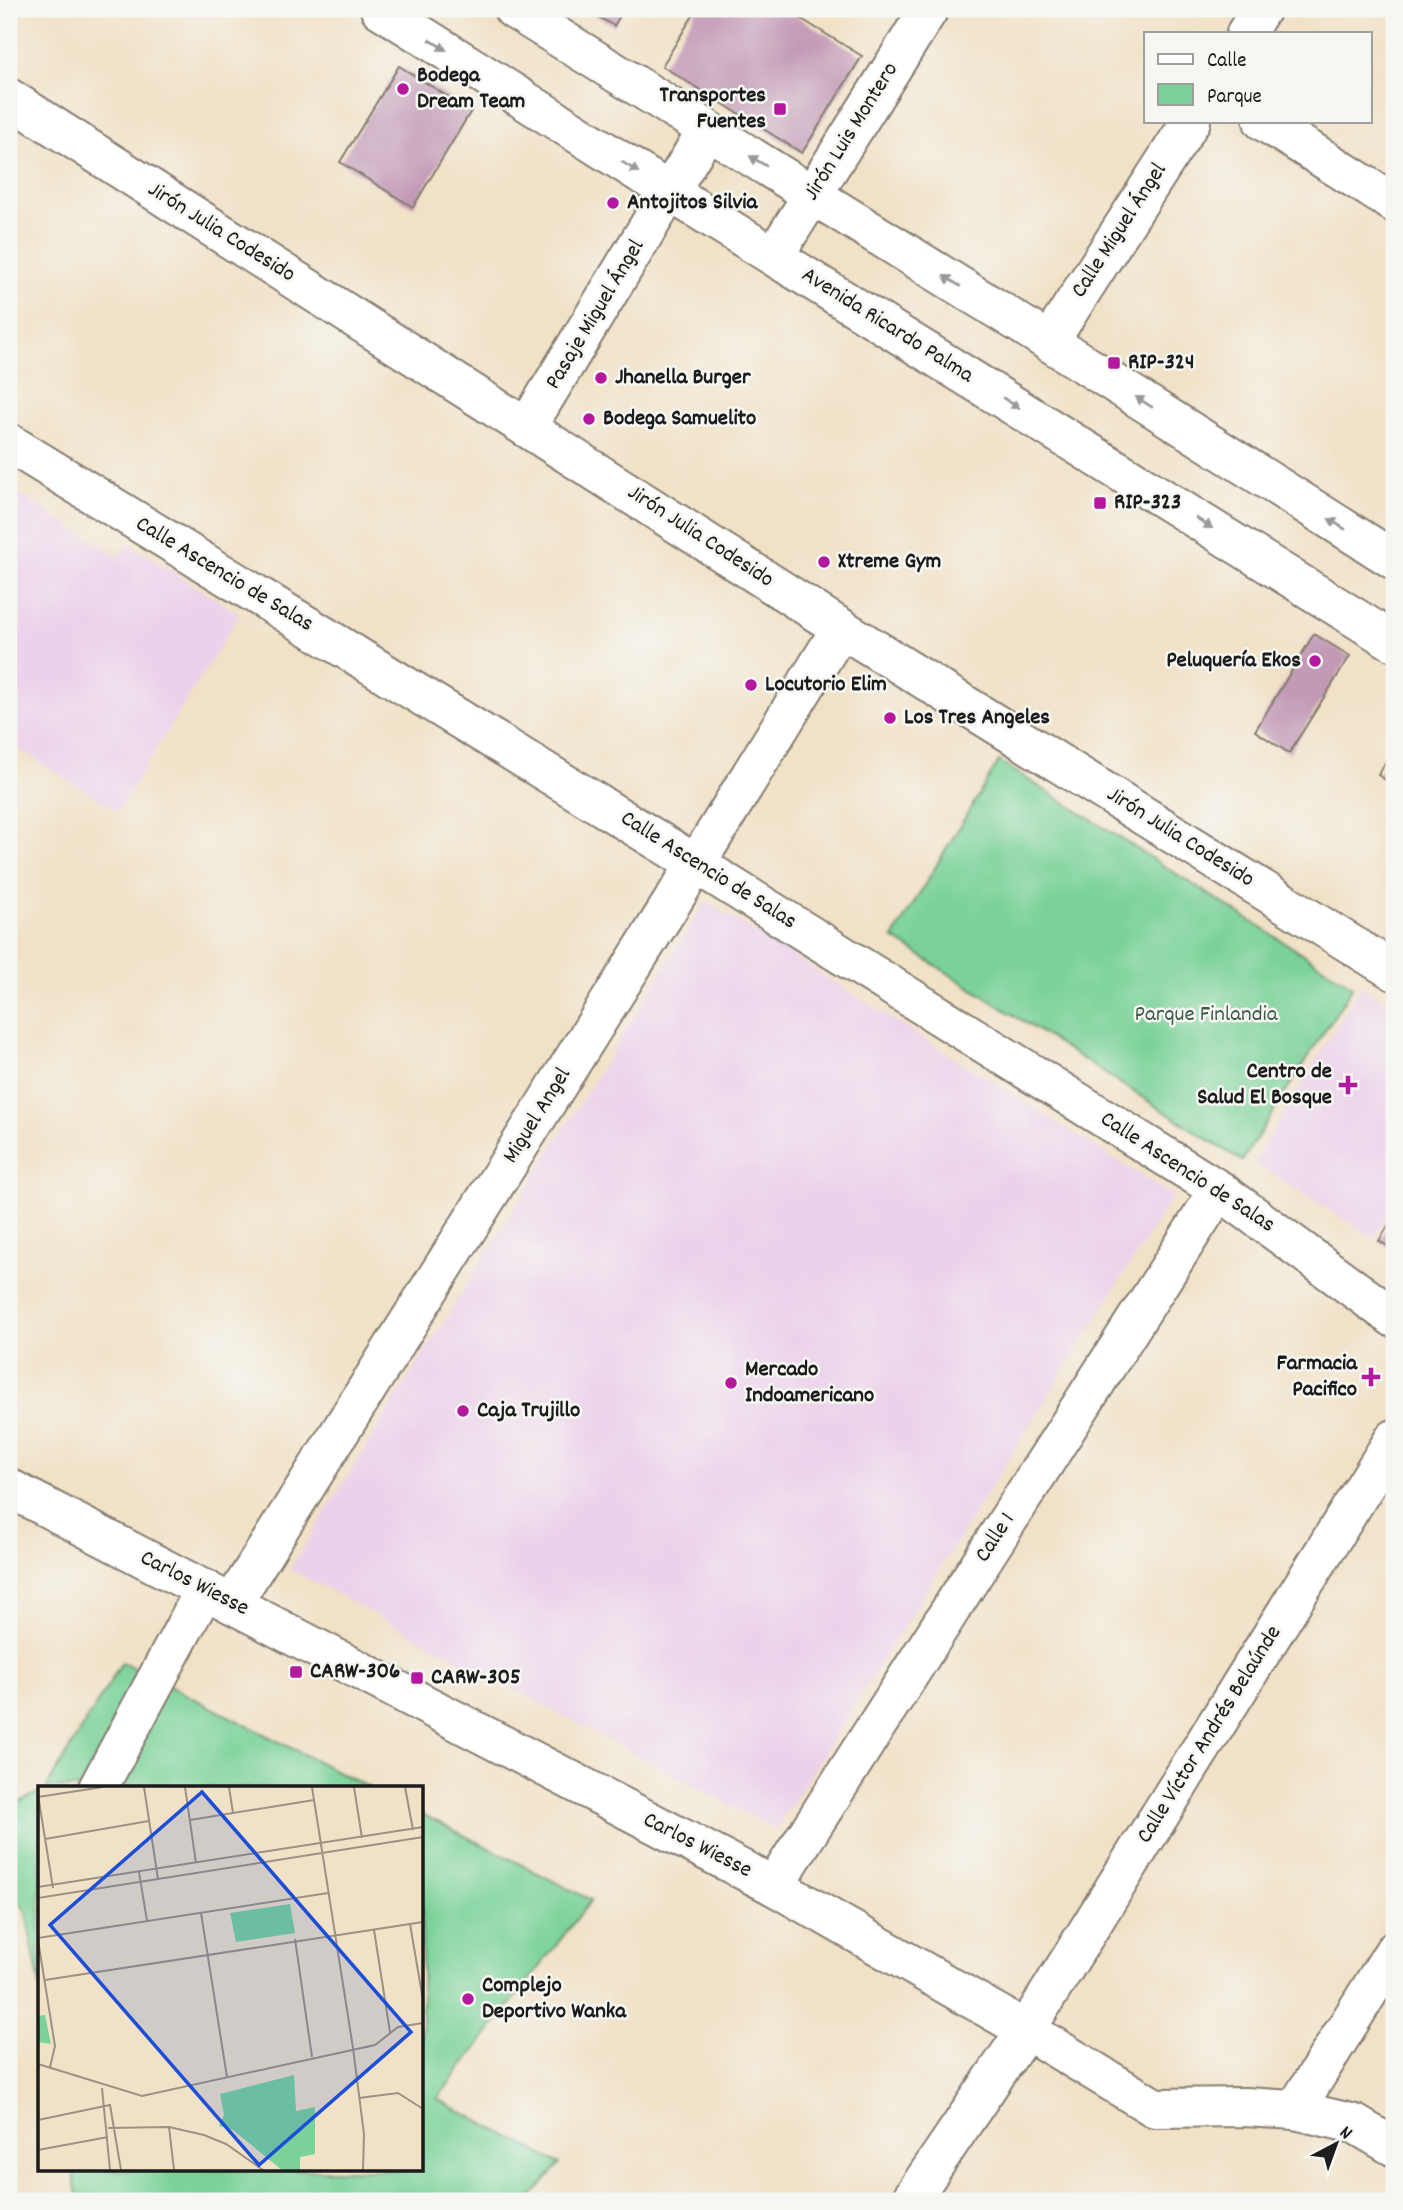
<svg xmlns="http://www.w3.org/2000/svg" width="1403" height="2210" font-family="Dekko,sans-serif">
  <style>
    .built { fill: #ecd1ea }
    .green { fill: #7ad298; stroke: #4b775a; stroke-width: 2 }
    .building { fill: #c29ab5 }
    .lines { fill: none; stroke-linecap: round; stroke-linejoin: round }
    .minor-casing { stroke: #867e71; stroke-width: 42 }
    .major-casing { stroke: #867e71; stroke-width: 42 }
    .minor { stroke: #fff; stroke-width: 38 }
    .major { stroke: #fff; stroke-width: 38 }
    .oneway { fill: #999 }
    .poi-dot { fill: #b5179e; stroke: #f6f6f2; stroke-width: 2.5 }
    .labels { text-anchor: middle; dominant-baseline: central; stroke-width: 5; stroke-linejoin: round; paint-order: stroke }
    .poi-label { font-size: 23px; font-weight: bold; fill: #1c1c1c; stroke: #f6f6f2; text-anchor: start }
    .street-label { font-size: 23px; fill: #1c1c1c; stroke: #f6f6f2 }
    .park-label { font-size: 23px; fill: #3d5c47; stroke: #f6f6f2 }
    .inset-road { fill: none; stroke: #9c9282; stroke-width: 2 }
    .view { fill: #1d4ed8; fill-opacity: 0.15; stroke: #1d4ed8; stroke-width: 3.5 }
    .inset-edge { fill: none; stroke: #1c1c1c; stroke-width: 3.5 }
  </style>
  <rect width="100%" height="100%" fill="#f6f6f2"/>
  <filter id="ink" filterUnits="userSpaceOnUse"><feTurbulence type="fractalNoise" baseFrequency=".0143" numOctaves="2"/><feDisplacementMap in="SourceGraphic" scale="14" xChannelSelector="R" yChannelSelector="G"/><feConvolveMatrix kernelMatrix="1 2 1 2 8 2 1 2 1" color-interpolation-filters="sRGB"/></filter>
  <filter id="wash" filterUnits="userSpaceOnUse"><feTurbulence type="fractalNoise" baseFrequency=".00686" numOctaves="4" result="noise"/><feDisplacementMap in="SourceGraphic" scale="28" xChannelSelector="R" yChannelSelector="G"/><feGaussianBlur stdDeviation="1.57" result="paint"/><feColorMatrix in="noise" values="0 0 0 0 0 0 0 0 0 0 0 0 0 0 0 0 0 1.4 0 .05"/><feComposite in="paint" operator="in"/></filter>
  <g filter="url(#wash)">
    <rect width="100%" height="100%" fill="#f1e1c6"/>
    <g class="built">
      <polygon points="9,488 119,557 128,544 240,614 118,811 9,743"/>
      <polygon points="706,901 1173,1196 776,1830 290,1569"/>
      <polygon points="1361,986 1394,1007 1394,1205 1374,1238 1254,1163"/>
    </g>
    <g class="green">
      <polygon points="999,761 1353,986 1242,1161 893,938"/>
      <polygon points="122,1662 370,1788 46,1788"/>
      <polygon points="40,1792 40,1987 26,1912 9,1884 9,1807"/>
      <polygon points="422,1814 591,1900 437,2099 560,2164 528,2201 78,2201 73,2170 422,2170"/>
    </g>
    <g id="blocks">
      <g class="building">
        <polygon points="585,9 624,9 614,26"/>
        <polygon points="697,9 785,9 862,56 802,153 662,66"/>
        <polygon points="399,66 471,111 413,207 340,162"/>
        <polygon points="1314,634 1350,656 1289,753 1255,731"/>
        <polygon points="1394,748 1394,785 1378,775"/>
        <polygon points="1394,1216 1394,1250 1379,1241"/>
      </g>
    </g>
  </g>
  <g filter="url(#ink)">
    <use href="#blocks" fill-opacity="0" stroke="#867e71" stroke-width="2"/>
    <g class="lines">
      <g class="minor-casing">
        <g id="minor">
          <polyline points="1246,33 1261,9"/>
          <polyline points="9,98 841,628 1394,971"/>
          <polyline points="1263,121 1394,203"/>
          <polyline points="774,256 929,9"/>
          <polyline points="1049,342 1191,121"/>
          <polyline points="527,427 707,130"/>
          <polyline points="9,443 696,864 1219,1190 1394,1318"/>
          <polyline points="9,1488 774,1886 1026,2030 1155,2108 1245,2107 1295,2110 1355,2124 1394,2147"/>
          <polyline points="232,1604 696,864 841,628"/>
          <polyline points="98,1788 205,1589"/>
          <polyline points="774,1886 1219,1190"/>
          <polyline points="1295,2110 1394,1951"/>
          <polyline points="910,2201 1026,2030 1394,1439"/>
        </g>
      </g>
      <g class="major-casing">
        <g id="major">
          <polyline points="380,9 670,192 1394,642"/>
          <polyline points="513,9 1016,321 1394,560"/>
        </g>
      </g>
      <use href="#minor" class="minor"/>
      <use href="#major" class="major"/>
    </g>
    <defs><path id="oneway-solid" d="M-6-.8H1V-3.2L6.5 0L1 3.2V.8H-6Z" transform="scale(1.75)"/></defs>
    <g class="oneway">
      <use href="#oneway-solid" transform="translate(438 45) rotate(32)"/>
      <use href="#oneway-solid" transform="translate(758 161) rotate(-149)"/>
      <use href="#oneway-solid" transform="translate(630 167) rotate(32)"/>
      <use href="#oneway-solid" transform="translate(952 281) rotate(-148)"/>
      <use href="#oneway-solid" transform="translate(1144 402) rotate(-148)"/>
      <use href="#oneway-solid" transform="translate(1011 403) rotate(32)"/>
      <use href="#oneway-solid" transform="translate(1204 523) rotate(32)"/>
      <use href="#oneway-solid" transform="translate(1337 524) rotate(-148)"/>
    </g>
  </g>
  <g class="poi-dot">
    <circle cx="403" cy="89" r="7"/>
    <rect x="773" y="102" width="14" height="14" rx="3.5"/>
    <circle cx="613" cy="203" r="7"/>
    <rect x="1107" y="356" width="14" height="14" rx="3.5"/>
    <circle cx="601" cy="378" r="7"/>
    <circle cx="589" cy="419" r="7"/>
    <rect x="1093" y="496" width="14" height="14" rx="3.5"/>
    <circle cx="824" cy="562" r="7"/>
    <circle cx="1315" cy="661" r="7"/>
    <circle cx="751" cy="685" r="7"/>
    <circle cx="890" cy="718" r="7"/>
    <path d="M1344.5 1074.5h7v7h7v7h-7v7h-7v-7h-7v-7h7z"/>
    <path d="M1367.5 1366.5h7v7h7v7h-7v7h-7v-7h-7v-7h7z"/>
    <circle cx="731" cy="1383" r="7"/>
    <circle cx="463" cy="1411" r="7"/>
    <rect x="289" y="1665" width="14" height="14" rx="3.5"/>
    <rect x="410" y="1671" width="14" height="14" rx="3.5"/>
    <circle cx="468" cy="1999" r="7"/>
  </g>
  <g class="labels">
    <g class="poi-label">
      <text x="417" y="76">Bodega<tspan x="417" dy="26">Dream Team</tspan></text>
      <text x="766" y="96" text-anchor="end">Transportes<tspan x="766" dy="26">Fuentes</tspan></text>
      <text x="627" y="203">Antojitos Silvia</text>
      <text x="1128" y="363">RIP-324</text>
      <text x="615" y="378">Jhanella Burger</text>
      <text x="603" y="419">Bodega Samuelito</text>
      <text x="1114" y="503">RIP-323</text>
      <text x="838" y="562">Xtreme Gym</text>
      <text x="1301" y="661" text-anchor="end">Peluquería Ekos</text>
      <text x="765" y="685">Locutorio Elim</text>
      <text x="904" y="718">Los Tres Angeles</text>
      <text x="1332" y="1072" text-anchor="end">Centro de<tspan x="1332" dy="26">Salud El Bosque</tspan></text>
      <text x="1357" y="1364" text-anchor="end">Farmacia<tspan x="1357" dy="26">Pacifico</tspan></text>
      <text x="745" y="1370">Mercado<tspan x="745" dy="26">Indoamericano</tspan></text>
      <text x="477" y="1411">Caja Trujillo</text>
      <text x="310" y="1672">CARW-306</text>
      <text x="431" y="1678">CARW-305</text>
      <text x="482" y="1986">Complejo<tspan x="482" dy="26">Deportivo Wanka</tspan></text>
    </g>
    <g class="street-label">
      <text transform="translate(852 132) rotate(-58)">Jirón Luis Montero</text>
      <text transform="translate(1120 231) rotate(-57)">Calle Miguel Ángel</text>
      <text transform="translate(221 233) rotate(32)">Jirón Julia Codesido</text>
      <text transform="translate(596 315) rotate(-59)">Pasaje Miguel Ángel</text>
      <text transform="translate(887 326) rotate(32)">Avenida Ricardo Palma</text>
      <text transform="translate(700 537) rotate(33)">Jirón Julia Codesido</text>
      <text transform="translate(224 575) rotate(31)">Calle Ascencio de Salas</text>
      <text transform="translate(1180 838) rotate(32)">Jirón Julia Codesido</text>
      <text transform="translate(708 871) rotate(32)">Calle Ascencio de Salas</text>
      <text transform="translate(538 1116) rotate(-58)">Miguel Angel</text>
      <text transform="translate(1187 1173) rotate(33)">Calle Ascencio de Salas</text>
      <text transform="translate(996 1538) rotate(-57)">Calle 1</text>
      <text transform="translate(194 1584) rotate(27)">Carlos Wiesse</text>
      <text transform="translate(1210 1735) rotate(-58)">Calle Víctor Andrés Belaúnde</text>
      <text transform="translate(697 1846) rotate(27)">Carlos Wiesse</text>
    </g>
    <g class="park-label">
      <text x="1206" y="1015">Parque Finlandia</text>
    </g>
  </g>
  <g transform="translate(38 1786)">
    <rect width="385" height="385" fill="#f1e1c6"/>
    <path d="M252,118l5,29 -59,9 -6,-29zM7,229l6,29 -13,-2v-26zM256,289l2,36 19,-4v47l-15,3v13h-18l-49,-40 -14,-4 5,-11 -4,-21z" fill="#7ad298"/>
    <path class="inset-road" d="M106,1l14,92M147,1l11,76M191,1l4,26M274,1l41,261 11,86 -1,36M316,1l8,51M367,1l8,43M0,9l15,93M0,11l65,-10M152,34l124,-20M7,53l104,-18M101,86l8,49M0,101l385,-60M0,112l385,-61M163,127l26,164M372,138l13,76M336,144l16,102M0,152l290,-45M257,153l17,118M0,154l17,106 -5,21M7,194l378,-58M0,278l104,32 233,-51 23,-18 25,-4M64,302l8,82M321,312l39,-5 25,16M0,334l72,-15 11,65M131,341l5,43M70,342l61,-1 35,8 22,9 37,26M0,364l70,-13"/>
    <path class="view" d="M164,6l209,240 -152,133 -209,-240z"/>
    <rect width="385" height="385" class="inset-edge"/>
  </g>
  <rect width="1403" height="2210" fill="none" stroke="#f6f6f2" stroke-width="35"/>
  <rect x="1144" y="32" width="228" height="91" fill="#f6f6f2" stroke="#9f9f9c" stroke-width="2"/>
  <rect x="1158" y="54" width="35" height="10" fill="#ffffff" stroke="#9f9f9c" stroke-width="2"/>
  <text x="1207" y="66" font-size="21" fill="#1c1c1c">Calle</text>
  <rect x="1158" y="84" width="35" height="21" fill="#7ad298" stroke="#9f9f9c" stroke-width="2"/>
  <text x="1207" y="102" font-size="21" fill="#1c1c1c">Parque</text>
  <g transform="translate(1336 2144) rotate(41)" stroke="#f6f6f2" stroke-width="5" paint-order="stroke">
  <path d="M0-5L12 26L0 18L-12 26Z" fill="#1c1c1c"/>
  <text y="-10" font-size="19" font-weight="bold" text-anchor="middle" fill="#1c1c1c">N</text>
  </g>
</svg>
